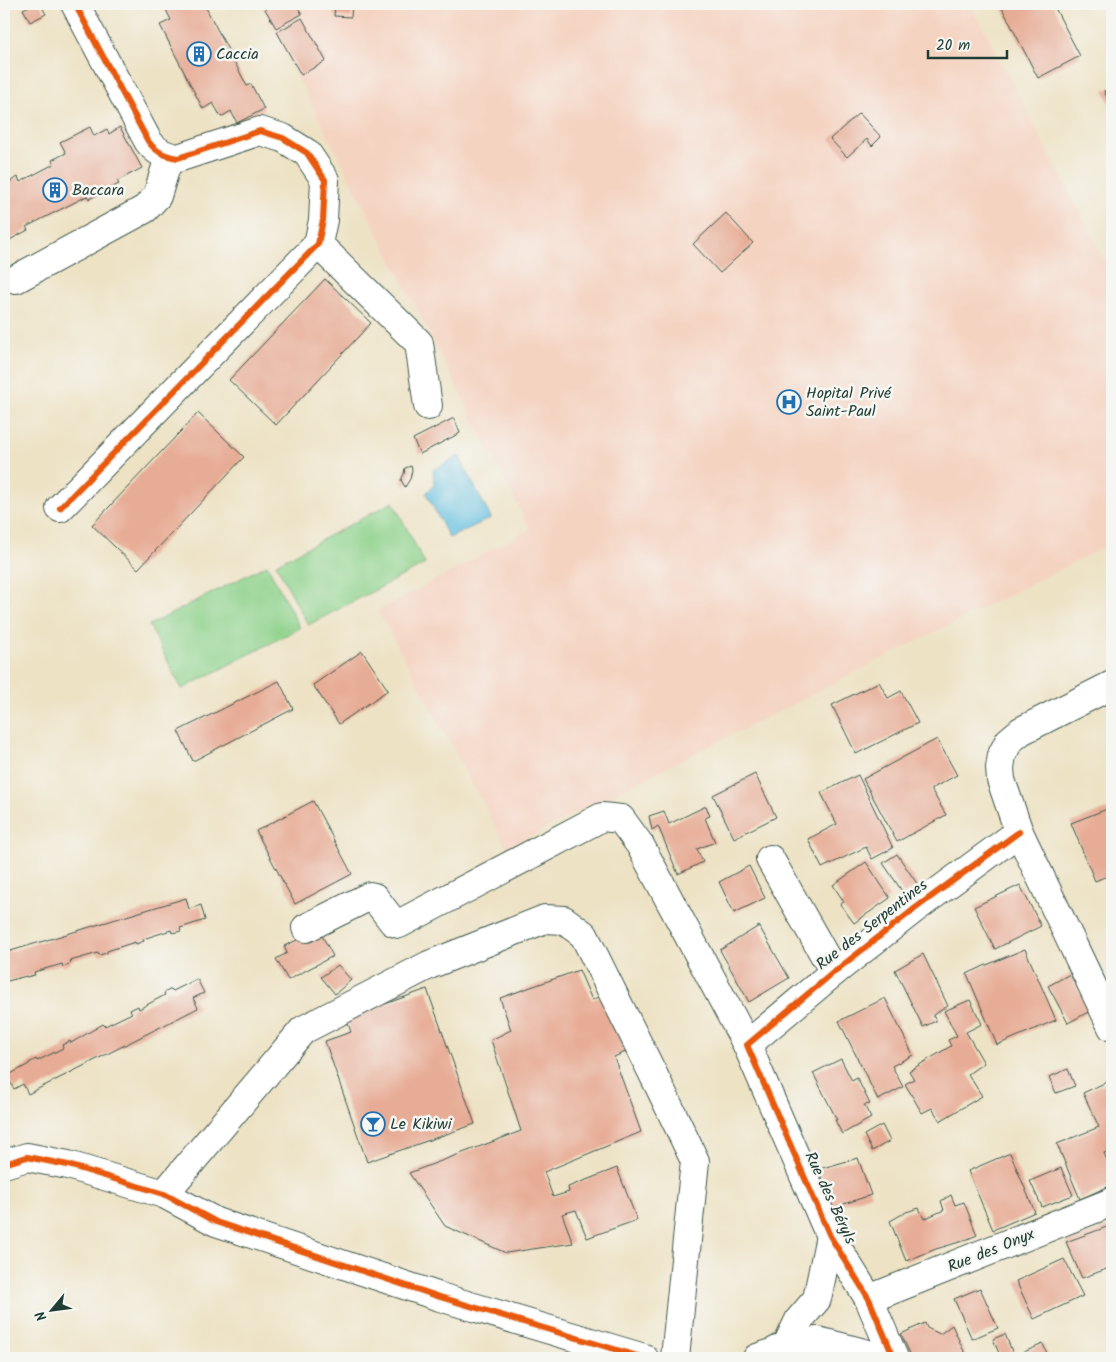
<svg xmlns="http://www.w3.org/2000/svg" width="1116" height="1362" font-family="Kalam,sans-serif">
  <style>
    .built { fill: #f5d3c1 }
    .green { fill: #8ed28b; stroke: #568860 }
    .water { fill: #62bee0; stroke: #407e8a }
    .building { fill: #e7ac95 }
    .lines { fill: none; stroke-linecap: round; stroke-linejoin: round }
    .minor-casing { stroke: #3e564a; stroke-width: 30 }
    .minor { stroke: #fff; stroke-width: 28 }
    .cycleway-casing { stroke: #f6f6f2; stroke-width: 9 }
    .cycleway { stroke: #e8590c; stroke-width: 6 }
    .labels { text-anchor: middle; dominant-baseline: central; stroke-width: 5; stroke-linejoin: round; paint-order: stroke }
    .poi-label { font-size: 16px; fill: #1f3d34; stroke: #f6f6f2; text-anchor: start }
    .street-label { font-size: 16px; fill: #1f3d34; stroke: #f6f6f2 }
  </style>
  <rect width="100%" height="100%" fill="#f6f6f2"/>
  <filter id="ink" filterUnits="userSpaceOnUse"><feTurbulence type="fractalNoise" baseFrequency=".02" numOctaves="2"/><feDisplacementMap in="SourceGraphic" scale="10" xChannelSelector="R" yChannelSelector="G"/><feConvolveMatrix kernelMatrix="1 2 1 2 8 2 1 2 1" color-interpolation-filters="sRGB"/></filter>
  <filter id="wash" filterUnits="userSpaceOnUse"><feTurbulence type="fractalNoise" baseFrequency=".0096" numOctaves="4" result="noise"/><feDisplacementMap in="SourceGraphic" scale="20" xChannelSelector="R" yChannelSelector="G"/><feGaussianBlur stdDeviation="1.12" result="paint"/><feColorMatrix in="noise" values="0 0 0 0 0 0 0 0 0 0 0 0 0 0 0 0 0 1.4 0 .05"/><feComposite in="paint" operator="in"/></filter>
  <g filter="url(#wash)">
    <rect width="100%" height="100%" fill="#ede2c4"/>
    <polygon class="built" points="260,4 971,4 1112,275 1112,543 507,848 378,611 530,529"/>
    <g class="green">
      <polygon points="393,502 425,564 308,625 276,564"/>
      <polygon points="267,565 300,628 182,689 149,625"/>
    </g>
    <polygon class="water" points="459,456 491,518 449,538 426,493 434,485 433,470"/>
    <g id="blocks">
      <g class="building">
        <polygon points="34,4 40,4 46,14 30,22 23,9"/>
        <polygon points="168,4 204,4 247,86 251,84 264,109 237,123 231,111 221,117 213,103 203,109 160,25 171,20 164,6"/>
        <polygon points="262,4 296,4 302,14 276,28"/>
        <polygon points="335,4 352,4 351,17 334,16"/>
        <polygon points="1000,4 1053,4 1080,56 1038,78"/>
        <polygon points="302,18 326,61 301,75 277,32"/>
        <polygon points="1112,87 1112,108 1104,91"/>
        <polygon points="859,113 881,137 872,146 867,139 847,157 830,139"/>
        <polygon points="90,127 94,136 107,129 109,134 120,127 142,168 117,181 119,184 89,199 87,196 26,227 28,230 4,243 4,185 18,177 20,182 54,164 52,160 66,153 60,142"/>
        <polygon points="726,213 753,243 720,273 693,244"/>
        <polygon points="325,279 371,323 276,425 229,380"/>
        <polygon points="198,413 244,457 138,569 92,525"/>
        <polygon points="454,418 460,433 420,454 413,439"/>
        <polygon points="411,466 412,470 410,479 405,487 401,480 404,474 405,468"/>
        <polygon points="362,651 388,690 339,724 313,685"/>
        <polygon points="279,681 293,709 193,761 178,731"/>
        <polygon points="879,682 888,698 901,691 918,723 856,754 832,705"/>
        <polygon points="937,739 957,775 931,789 946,815 897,842 863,779"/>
        <polygon points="755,774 776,817 734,838 713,795"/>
        <polygon points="858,775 893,848 872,859 866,847 822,868 808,839 837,824 821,793"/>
        <polygon points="313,801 352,874 295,904 256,831"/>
        <polygon points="706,806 710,816 705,818 715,842 697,849 703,862 678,874 658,826 652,830 649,816 664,811 669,824"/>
        <polygon points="1107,809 1112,821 1112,874 1095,881 1071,823"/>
        <polygon points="897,854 918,885 904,894 883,863"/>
        <polygon points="866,862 890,898 854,923 840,904 844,902 833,885"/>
        <polygon points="749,866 765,898 734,913 719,882"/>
        <polygon points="1020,885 1041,926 995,949 974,907"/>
        <polygon points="186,898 189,909 201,905 205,920 180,928 181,931 172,933 171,930 143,939 144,941 136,944 135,942 107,951 107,953 99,955 98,953 70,961 71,963 63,967 62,964 34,972 35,975 26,977 26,976 4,982 4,965 7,965 4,953"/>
        <polygon points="759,926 789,978 749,1002 720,950"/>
        <polygon points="319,930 333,956 288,980 276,959 287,953 284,946"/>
        <polygon points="1025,949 1056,1020 997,1045 967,974 984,966"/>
        <polygon points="923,954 948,1006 933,1015 936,1021 923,1027 895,970"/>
        <polygon points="338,965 351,980 335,994 321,977"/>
        <polygon points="579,970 592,1000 606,993 630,1050 614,1057 641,1132 544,1172 553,1197 569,1192 568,1187 617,1168 637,1220 587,1238 576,1210 562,1214 573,1243 506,1253 445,1226 409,1173 521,1131 491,1040 511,1030 500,998"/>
        <polygon points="1070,974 1090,1011 1068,1023 1048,986"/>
        <polygon points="197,979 204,993 193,998 198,1008 28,1094 23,1084 14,1089 7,1076 29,1064 29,1063 36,1059 37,1061 63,1048 62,1045 70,1041 71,1043 103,1024 105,1026 132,1013 130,1010 138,1006 139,1009 165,995 164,993 171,989 173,991"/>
        <polygon points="427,989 475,1124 367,1162 325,1041 351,1032 346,1018"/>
        <polygon points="885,998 913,1055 892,1066 903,1087 878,1100 839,1021"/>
        <polygon points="970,1000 982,1024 966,1032 984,1063 968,1074 982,1096 940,1121 932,1108 922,1113 905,1084 914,1079 909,1071 951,1046 948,1040 957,1036 944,1011"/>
        <polygon points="841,1059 852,1081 857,1078 870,1104 864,1105 871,1118 842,1134 835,1120 837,1120 813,1073"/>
        <polygon points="1068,1069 1075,1086 1056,1093 1049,1077"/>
        <polygon points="1111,1080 1112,1083 1112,1155 1110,1150 1104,1153 1112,1173 1112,1185 1080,1199 1057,1144 1099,1127 1083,1093"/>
        <polygon points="882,1125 890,1141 872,1151 864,1135"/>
        <polygon points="1010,1153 1035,1212 993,1230 968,1171"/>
        <polygon points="858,1158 871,1195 832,1208 819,1169"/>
        <polygon points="1061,1168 1073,1195 1042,1207 1030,1181"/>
        <polygon points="951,1195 955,1205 964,1202 977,1235 963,1241 936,1249 906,1261 890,1221 906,1212 919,1208 924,1219 944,1210 941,1201"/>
        <polygon points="1112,1225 1112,1267 1082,1278 1066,1242"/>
        <polygon points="1064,1259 1083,1296 1034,1319 1016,1281"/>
        <polygon points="980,1288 998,1328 972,1339 954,1299"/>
        <polygon points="925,1323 927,1328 940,1334 952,1325 967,1358 912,1358 901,1334"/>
        <polygon points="1005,1334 1014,1356 1009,1358 1001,1358 993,1339"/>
        <polygon points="1043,1344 1049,1358 1016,1358 1014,1356"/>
      </g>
    </g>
  </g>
  <g filter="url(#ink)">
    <use href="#blocks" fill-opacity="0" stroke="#3e564a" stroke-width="1"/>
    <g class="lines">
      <g class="minor-casing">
        <g id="minor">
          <polyline points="318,244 419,343 428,406"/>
          <polyline points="16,279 145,209 157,196 169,157"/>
          <path d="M60,508l258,-264 5,-24 2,-40 -18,-27 -24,-15 -23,-7 -82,27c-13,-2 -22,-6 -30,-17l-73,-137"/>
          <polyline points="1112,685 1021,731 1009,741 1002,755 1000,768 1001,780 1019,832 1112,1027"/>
          <polyline points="770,859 834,972"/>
          <polyline points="306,928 370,896 374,897 393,922 399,924 602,817 621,819 640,845 747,1045 830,1236 869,1299 894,1358"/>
          <polyline points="747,1045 834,972 913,910 1019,832"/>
          <polyline points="4,1164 27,1157 68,1165 164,1194 216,1222 440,1297 644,1358"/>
          <polyline points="164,1194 303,1030 429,965 545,919 564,920 584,935 660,1088 695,1161 675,1358"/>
          <polyline points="869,1299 1112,1202"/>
          <polyline points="787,1345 799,1320 817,1299 830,1236"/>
          <polyline points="757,1358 772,1353 787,1345 818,1341 884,1358"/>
        </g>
      </g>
      <use href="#minor" class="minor"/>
      <g class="cycleway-casing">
        <g id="cycleway">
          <path d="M60,508l258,-264 5,-24 2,-40 -18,-27 -24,-15 -23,-7 -82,27c-13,-2 -22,-6 -30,-17l-73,-137"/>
          <polyline points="4,1164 27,1157 68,1165 164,1194 216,1222 440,1297 644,1358"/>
          <polyline points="894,1358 869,1299 830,1236 747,1045 834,972 913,910 1019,832"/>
        </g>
      </g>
      <use href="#cycleway" class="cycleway"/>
    </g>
  </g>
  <defs>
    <g id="building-ring" transform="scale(1.25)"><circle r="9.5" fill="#f6f6f2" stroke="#1f6fb2" stroke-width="1.5"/><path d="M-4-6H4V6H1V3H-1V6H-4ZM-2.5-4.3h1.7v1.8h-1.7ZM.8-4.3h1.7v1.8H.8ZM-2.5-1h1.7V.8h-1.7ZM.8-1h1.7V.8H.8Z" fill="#1f6fb2"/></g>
    <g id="hospital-ring" transform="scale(1.25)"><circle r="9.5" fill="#f6f6f2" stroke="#1f6fb2" stroke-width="1.5"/><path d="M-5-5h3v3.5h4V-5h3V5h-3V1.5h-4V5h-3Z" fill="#1f6fb2"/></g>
    <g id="bar-ring" transform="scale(1.25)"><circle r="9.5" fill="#f6f6f2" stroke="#1f6fb2" stroke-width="1.5"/><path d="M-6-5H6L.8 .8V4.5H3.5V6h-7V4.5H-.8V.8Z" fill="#1f6fb2"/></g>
  </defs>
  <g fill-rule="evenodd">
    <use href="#building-ring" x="199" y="54"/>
    <use href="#building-ring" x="55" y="190"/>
    <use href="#hospital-ring" x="789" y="402"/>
    <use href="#bar-ring" x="373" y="1124"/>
  </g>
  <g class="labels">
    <g class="poi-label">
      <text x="216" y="54">Caccia</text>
      <text x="72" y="190">Baccara</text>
      <text x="806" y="393">Hopital Privé<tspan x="806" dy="18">Saint-Paul</tspan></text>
      <text x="390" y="1124">Le Kikiwi</text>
    </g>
    <g class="street-label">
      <text transform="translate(872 925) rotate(-38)">Rue des Serpentines</text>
      <text transform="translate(830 1198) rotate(65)">Rue des Béryls</text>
      <text transform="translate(991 1251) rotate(-22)">Rue des Onyx</text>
    </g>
  </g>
  <rect width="1116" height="1362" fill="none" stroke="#f6f6f2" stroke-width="20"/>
  <g transform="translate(52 1310) rotate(241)" stroke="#f6f6f2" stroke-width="4" paint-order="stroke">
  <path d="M0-4L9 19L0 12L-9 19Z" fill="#1f3d34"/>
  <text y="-8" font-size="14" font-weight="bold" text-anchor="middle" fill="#1f3d34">N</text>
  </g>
  <path d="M928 50v8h79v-8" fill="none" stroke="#1f3d34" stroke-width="2.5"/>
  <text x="936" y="50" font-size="15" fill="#1f3d34" stroke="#f6f6f2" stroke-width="4" paint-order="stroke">20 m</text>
</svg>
